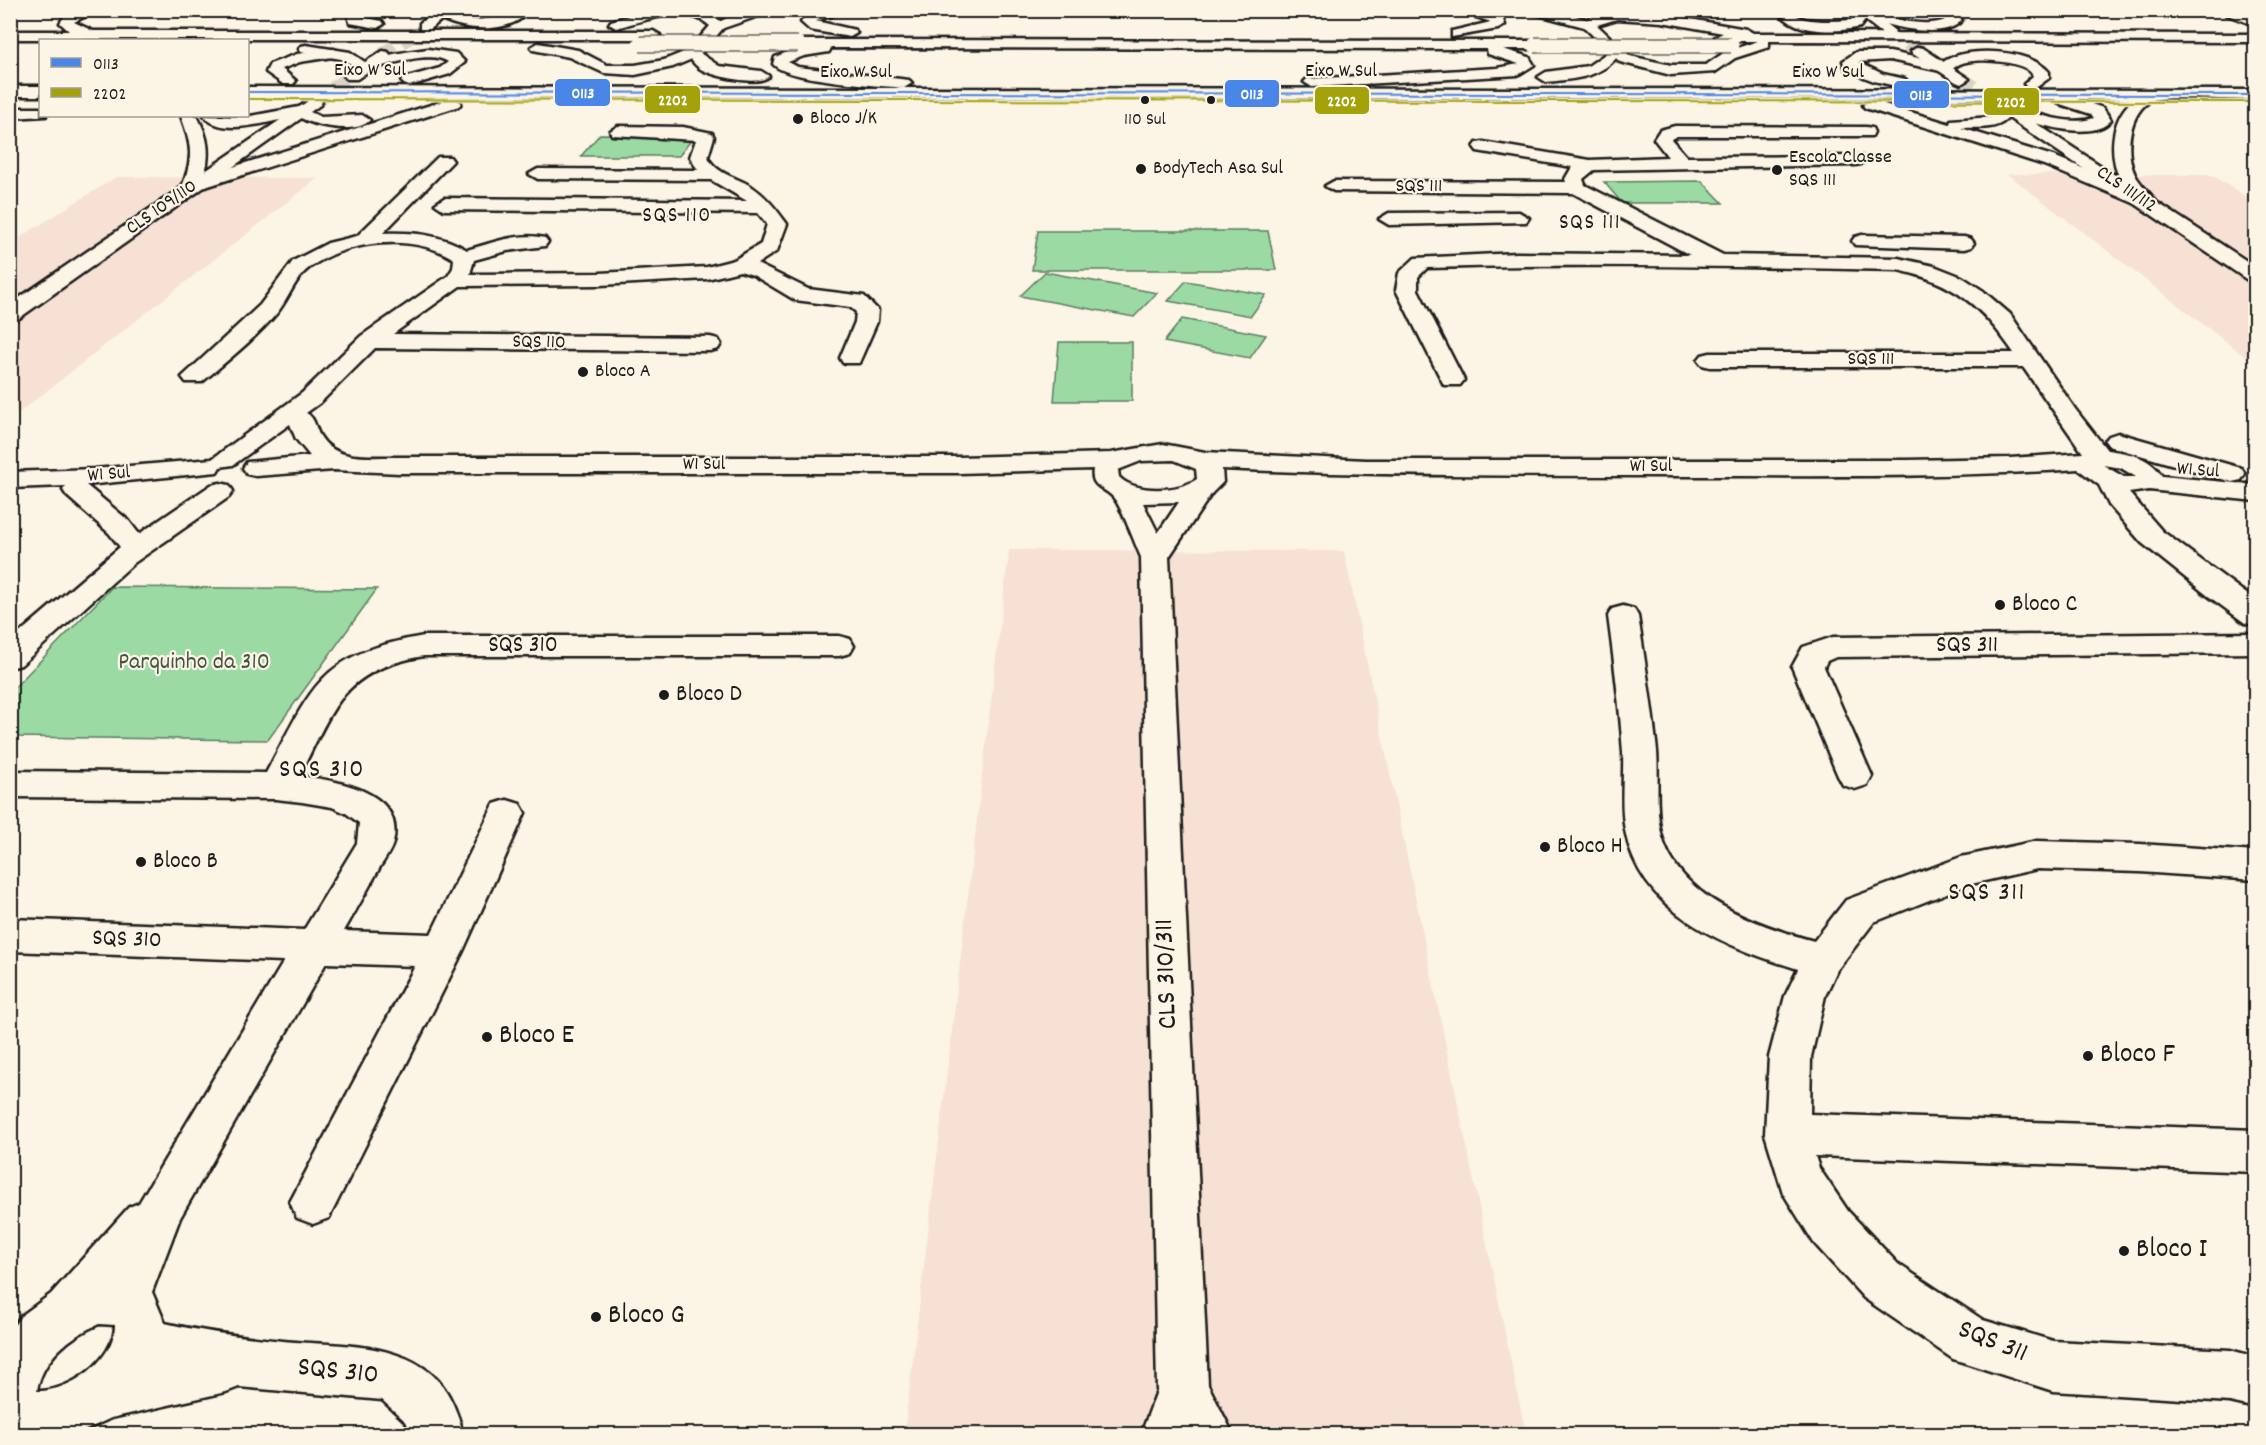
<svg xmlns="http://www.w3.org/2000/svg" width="2266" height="1445" font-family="Dekko,sans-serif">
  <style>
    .built { fill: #f7e1d4 }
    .green { fill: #9bdaa3; stroke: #5c7b60; stroke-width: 1.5 }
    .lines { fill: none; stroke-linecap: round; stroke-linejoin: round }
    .minor-tunnel { stroke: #dad4c7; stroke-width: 15; stroke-dasharray: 15 8; stroke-linecap: butt }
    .minor-casing { stroke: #1c1c1c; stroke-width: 5 }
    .major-casing { stroke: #1c1c1c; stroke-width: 5 }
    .highway-casing { stroke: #1c1c1c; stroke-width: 5 }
    .minor { fill: #fcf5e5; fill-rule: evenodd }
    .major { fill: #fcf5e5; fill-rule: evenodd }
    .highway { fill: #fcf5e5; fill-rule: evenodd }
    .highway-bridge-casing { stroke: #1c1c1c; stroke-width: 17; stroke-linecap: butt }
    .highway-bridge { stroke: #fcf5e5; stroke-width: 15 }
    .bus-1-casing { stroke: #fcf5e5; stroke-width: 4.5 }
    .bus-2-casing { stroke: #fcf5e5; stroke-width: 4.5 }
    .bus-1 { stroke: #4986e7; stroke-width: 2 }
    .bus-2 { stroke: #a4a20b; stroke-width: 2 }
    .bus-dot { fill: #1c1c1c; stroke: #fcf5e5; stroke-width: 2 }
    .labels { text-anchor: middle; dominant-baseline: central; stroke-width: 4.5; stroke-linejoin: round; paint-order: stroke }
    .far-bus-label { font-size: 18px; fill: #1c1c1c; stroke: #fcf5e5 }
    .far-street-label { font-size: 20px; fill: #1c1c1c; stroke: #fcf5e5 }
    .far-poi-label { font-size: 20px; fill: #1c1c1c; stroke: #fcf5e5; text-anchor: start }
    .far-neighbourhood-label { font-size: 22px; letter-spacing: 1.5px; fill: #1c1c1c; stroke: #fcf5e5 }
    .poi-label { font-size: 24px; fill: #1c1c1c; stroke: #fcf5e5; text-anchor: start }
    .street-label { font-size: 24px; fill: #1c1c1c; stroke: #fcf5e5 }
    .park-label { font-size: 24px; fill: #425544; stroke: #fcf5e5 }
    .neighbourhood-label { font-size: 26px; letter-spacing: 1.5px; fill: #1c1c1c; stroke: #fcf5e5 }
    .near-street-label { font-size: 28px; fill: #1c1c1c; stroke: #fcf5e5 }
    .near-poi-label { font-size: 28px; fill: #1c1c1c; stroke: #fcf5e5; text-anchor: start }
    .line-badge { stroke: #fcf5e5; stroke-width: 2 }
    .badge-label { font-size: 16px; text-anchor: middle; font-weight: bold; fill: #fff }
  </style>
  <rect width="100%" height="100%" fill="#fcf5e5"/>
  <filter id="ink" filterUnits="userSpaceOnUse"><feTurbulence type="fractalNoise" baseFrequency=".0167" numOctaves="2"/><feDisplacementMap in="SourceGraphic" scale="12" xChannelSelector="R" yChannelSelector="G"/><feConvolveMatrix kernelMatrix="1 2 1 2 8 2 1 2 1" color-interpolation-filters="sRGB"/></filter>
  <g filter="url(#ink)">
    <g class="built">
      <polygon points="2007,174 2212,175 2255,202 2255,364"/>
      <polygon points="116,177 318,178 11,419 11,243"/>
      <polygon points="1009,550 1344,551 1526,1434 904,1434"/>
    </g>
    <g class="green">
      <polygon points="600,134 695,135 679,156 581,156"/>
      <polygon points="1702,181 1723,203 1622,203 1604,182"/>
      <polygon points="1038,231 1268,231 1276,270 1032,270"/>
      <polygon points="1045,272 1157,293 1134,317 1020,296"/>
      <polygon points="1186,281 1266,295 1251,316 1168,301"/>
      <polygon points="1182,319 1266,335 1250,358 1164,342"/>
      <polygon points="1059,342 1132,342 1132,401 1054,401"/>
      <polygon points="112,587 377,589 268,740 11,737 11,691"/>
    </g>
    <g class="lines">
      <g class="minor-tunnel">
        <polyline points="1888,31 1918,51"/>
        <polyline points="383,55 425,26"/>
        <polyline points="1961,79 1997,103"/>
        <polyline points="314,102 352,76"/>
      </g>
      <g class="minor-casing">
        <g id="minor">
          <polygon points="438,10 454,10 430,29 420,29 420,23"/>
          <polygon points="1852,10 1868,10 1895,31 1893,34 1883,34"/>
          <polygon points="1918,47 1923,48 1969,79 1961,84 1956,82 1913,54 1911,51"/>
          <polygon points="383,51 388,52 390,55 388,58 357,79 347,79 344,76 347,73"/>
          <polygon points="314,97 322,102 320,105 18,319 10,320 10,304"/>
          <polygon points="1997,98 2256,267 2256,283 2249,281 1991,106 1989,103 1991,100"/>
          <polygon points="10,108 40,108 40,116 46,116 10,118"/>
          <path d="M618,126l65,1 29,6 2,4 -6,20c8,17 28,20 43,29 15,10 25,23 36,38l-10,27 -20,13 51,25 56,7 14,14 -1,12 -18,41h-16l-3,-5 15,-36 1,-10 -6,-5 -55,-7 -42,-25 -13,-4 -33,8 -107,6 -140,1 -67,48 317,3 8,2 3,5 -3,5 -8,2 -335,-3 -55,55 -14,10c9,4 9,15 14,23 16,27 53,20 80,21h559l152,-4 52,-9 42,8 161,8h541l103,-2 73,-5 -60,-86h-313l-8,-2 -4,-5 4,-5 8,-2h304c-32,-47 -60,-71 -116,-83 -157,-3 -314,-7 -471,-2l-9,9v13l46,90 -4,5h-16l-48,-95 3,-17 16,-15 102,-5 173,2 -117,-62 -239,-2 -9,-5 9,-5 232,1 -1,-3 7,-12 -95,-16 -3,-4 3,-4 6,-1 107,18 78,-3 -14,-18 6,-9 15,-4 191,1 6,1 2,4 -2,4h-195l-6,3 16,18 174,-1 3,4 -3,4 -6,1 -261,5 -11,9 2,6 138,70 175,3 36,8 28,11 20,13 28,24 65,95 32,41c21,3 43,6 55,26l94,9v16l-107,-11 -20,3 33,38 94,70v24l-11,-2 -38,-28 -65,-52 -33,-38 -10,-20 -21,-16c-128,9 -257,7 -385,7 -157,0 -314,0 -471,-7l1,13 -11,11 -43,64 39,828 25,49h-92l16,-43 -16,-834c-6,-13 -20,-52 -28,-60 -9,-10 -23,-9 -20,-28l-134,4h-559l-66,-3 -78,6 -9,-2 -4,-6 4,-6 63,-6 -14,-17 -6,-15 -57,41 -13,2 -3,5 -131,13 43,36 10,13 72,-49 9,-2 9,2 4,6 -4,6 -95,66 -113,102 -11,3v-27l110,-94 -11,-14 -42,-37 -4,-6 3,-4 -56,2v-16l84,-3 118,-10 90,-66 59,-57 87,-60 5,-8 1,-9c-40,-26 -107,-19 -145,9 -14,10 -21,32 -32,45 -22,26 -49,47 -75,69h-16l-4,-5 78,-72 33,-44 35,-18 29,-7 81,-79h12l3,4 -70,72c29,-1 58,1 84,17 24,-7 53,-18 78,-12l3,4 -3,4 -38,5 -33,9 -4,14 130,-1 107,-6 27,-7 27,-16 6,-20 -9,-11 -314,-3 -9,-6 9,-6 303,3 -36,-21 -173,-1 -9,-5 9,-5 160,1 -8,-13 6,-17 -84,-5 -2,-4zM1174,460l22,9 1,10c-18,13 -62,15 -78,-2l-1,-7 23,-9zM2103,465l18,3 15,9h-12zM1179,502l-21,31 -15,-30z"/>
          <polygon points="1519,212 1529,218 1526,222 1389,225 1379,219 1389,213"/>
          <polygon points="1862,235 1964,237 1971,239 1974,243 1971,247 1964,249 1855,245 1852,241 1855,237"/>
          <polygon points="2118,433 2241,468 2245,474 2241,480 2232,482 2109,446 2105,441 2109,436"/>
          <path d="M1623,606l11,3 4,7c7,45 14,90 19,135 2,27 -2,56 4,82 16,66 96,92 153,108l32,-41 115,-43 76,-16 103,3 116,8v28l-116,-8 -103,-3 -70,16 -93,37 -37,48 -12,26 -14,61 -1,57 446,16v42l-441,-16 4,12 29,43 50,53 85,56 70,21 177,9 26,7v51l-26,-6 -177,-11 -100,-32 -89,-61 -50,-55 -31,-50 -18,-59 4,-77 16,-61 13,-27c-71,-22 -158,-55 -173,-139 -5,-25 -1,-52 -2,-77 -3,-46 -9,-92 -15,-137l4,-7z"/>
          <polygon points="2256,633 2256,653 1836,657 1827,661 1824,667 1872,776 1867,785 1855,789 1843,785 1838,776 1792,667 1803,647 1833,637"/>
          <path d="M424,636h415l11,3 4,7 -4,7 -11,3h-415c-83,14 -90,52 -125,120 36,4 107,15 94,67 -2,8 -9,17 -13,24 -12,22 -24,43 -36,64l87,3 63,-130 13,-4 13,4 5,9 -62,138 -134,267 -16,6 -16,-6 -7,-16 125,-236 -89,-3 -146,255 -28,74 13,31c39,9 78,14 118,18 58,6 142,-3 170,63 4,10 9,20 9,30h-52l-1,-7 -6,-8 -21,-19 -143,-13 -13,5 -115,26 -34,16 -67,-1v-102l11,-15 30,-22 78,-87 10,-4 145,-242 -274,-10v-32l294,11 53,-87 2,-20 -13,-10 -14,-6 -30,-5 -26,-3 -266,-2v-26l256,2c47,-87 53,-119 158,-137zM99,1324l16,1c0,35 -45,67 -78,66 5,-32 33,-55 62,-67z"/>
        </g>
      </g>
      <g class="major-casing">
        <g id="major">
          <polygon points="355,10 371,10 362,17 382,21 384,24 377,28 350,23 348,16"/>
          <path d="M441,10h14v5c30,13 49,-5 75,-5 -18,24 -62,21 -87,10z"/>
          <polygon points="751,10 776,10 718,30 711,26 735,14"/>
          <polygon points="1520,10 1554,10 1593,21 1595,24 1588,28"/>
          <path d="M1778,10c12,0 16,6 27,9 15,3 31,2 46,1l7,-9 7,-1c24,7 56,19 80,10l-14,-10h17l14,10c-19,22 -72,5 -96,-1l-6,8c-23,6 -69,7 -82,-17z"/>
          <path d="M1614,48l7,4c-18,26 -46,27 -75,30l-8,-5 8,-5 42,-6z"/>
          <polygon points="334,49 341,53 339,56 300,62 282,69 296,81 293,84 283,84 266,72 270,64 297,54"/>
          <path d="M428,49l28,4 9,9 -15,12 -41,12 -5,-2 -3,-3 3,-3 36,-10 8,-6c-19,-13 -62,4 -83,9l-7,-4c10,-11 54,-16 70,-18z"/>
          <path d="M694,49l25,17 42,5 8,5c-10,11 -58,0 -70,-8 -5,-4 -9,-9 -12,-15z"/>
          <path d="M1856,52h34l52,11c22,-18 89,-14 107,9v6l-12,9h-10l-3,-3 9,-8c-5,-15 -52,-18 -67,-14 -8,1 -13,8 -21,10l-55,-12 -32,2 25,12 22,5 3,3 -8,5 -26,-6 -28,-11 -3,-9z"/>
          <rect x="10" y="86" width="30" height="10"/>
          <path d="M248,87l2008,3v10c-16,0 -94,-4 -103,0 -25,10 -30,56 -16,78 6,9 14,16 20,25l-9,6 -104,-44 -179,-57 -2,-3 8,-5 79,24 1,-4 41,-3 9,-10 6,-2c27,7 59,22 87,13l-3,-4 -34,-11 -2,-4 -1807,-2zM2077,99l57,1c-25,16 -27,64 -9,86l-69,-29 -95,-29c19,-1 37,3 49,-12 23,7 83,27 101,4l-8,-12z"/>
          <path d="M453,98l8,5 -2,3 -260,83 -3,4h-12l-3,-4c13,-31 11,-43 0,-73h16c11,20 14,38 7,60z"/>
          <path d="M299,107l22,10 41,-2 8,5c-13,15 -56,6 -71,-3 -26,2 -76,22 -95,-1l41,1z"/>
        </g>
      </g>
      <g class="highway-casing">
        <g id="highway">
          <polygon points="78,10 98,10 74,22 93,31 653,31 660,35 653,39 10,39 10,31 69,31 60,23 65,15"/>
          <path d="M651,10c26,0 57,-6 74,16l-26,30 -26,11 -38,8 -31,-2 -35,-16 -36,-7 -2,-3 7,-4 40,7 29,15h28l29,-5 25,-10 21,-24c-24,-23 -66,-5 -94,2l-7,-4 2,-3z"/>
          <polygon points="818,10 849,10 816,21 855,30 857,33 850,37 810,30 801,22 806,16"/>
          <polygon points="1455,10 1478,10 1502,17 1505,25 1498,29 1452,37 1452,31 1491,22"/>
          <polygon points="2215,10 2236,10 2256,17 2256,26"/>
          <path d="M1617,11l45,3 84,15 7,4 503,1v8l-487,-1v6l-34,11 -20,14 -44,3 -51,-13 -39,-38 14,-10zM1617,19l45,3 61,11 -8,4 7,4h36l-33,11 -19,13h-35l-41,-9 -33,-31z"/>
          <path d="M798,40l737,1 7,4 -7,4h-32l26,8 5,8 -16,10 -206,12 -8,-5 3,-3 190,-11 22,-4 -31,-10 -1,-5 -656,-1 -2,4 -25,4 -16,6 10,5 111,13 3,3 -8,5c-26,-3 -117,-7 -131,-24l2,-7 23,-9 -7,-4z"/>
          <polygon points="306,45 350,52 372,67 365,71 341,59 301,52 299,49 301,46"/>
        </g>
      </g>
      <use href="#minor" class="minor"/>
      <use href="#major" class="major"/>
      <use href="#highway" class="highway"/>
      <g class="highway-bridge-casing">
        <g id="highway-bridge">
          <polyline points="640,44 798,44"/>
          <polyline points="1535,45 1731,45"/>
        </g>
      </g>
      <use href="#highway-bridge" class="highway-bridge"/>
      <g class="bus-1-casing">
        <polyline id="bus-1" points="248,92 2256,95"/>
      </g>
      <g class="bus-2-casing">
        <polyline id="bus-2" points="248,99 2256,102"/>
      </g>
      <use href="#bus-1" class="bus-1"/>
      <use href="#bus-2" class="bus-2"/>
    </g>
  </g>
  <g class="bus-dot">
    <circle cx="1145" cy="100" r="5"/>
    <circle cx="1211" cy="100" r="5"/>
    <circle cx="798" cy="119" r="6"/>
    <circle cx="1141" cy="169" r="6"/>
    <circle cx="1777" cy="170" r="6"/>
    <circle cx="583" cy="372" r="6"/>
    <circle cx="2000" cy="605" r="6"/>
    <circle cx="664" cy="695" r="6"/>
    <circle cx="1545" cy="847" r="6"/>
    <circle cx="141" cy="862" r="6"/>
    <circle cx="487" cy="1037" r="6"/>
    <circle cx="2088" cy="1056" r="6"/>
    <circle cx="2124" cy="1251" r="6"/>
    <circle cx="596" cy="1317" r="6"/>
  </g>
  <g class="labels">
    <g class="far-bus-label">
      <text x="1145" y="120">110 Sul</text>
    </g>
    <g class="far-street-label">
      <text x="370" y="71">Eixo W Sul</text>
      <text x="1341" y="72">Eixo W Sul</text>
      <text x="856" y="73">Eixo W Sul</text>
      <text x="1828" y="73">Eixo W Sul</text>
      <text x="1419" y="187">SQS 111</text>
      <text transform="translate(2126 190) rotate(34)">CLS 111/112</text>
      <text transform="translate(162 208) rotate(-35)">CLS 109/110</text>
      <text transform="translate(539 343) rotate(1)">SQS 110</text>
      <text x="1871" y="360">SQS 111</text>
      <text x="704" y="465">W1 Sul</text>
      <text x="1651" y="467">W1 Sul</text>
      <text transform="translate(2198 471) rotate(4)">W1 Sul</text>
      <text transform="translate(109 475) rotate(-5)">W1 Sul</text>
    </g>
    <g class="far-poi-label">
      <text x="810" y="119">Bloco J/K</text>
      <text x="1789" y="158">Escola Classe<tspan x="1789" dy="23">SQS 111</tspan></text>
      <text x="1153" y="169">BodyTech Asa Sul</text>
      <text x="595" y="372">Bloco A</text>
    </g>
    <g class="far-neighbourhood-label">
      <text x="677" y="216">SQS 110</text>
      <text x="1590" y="223">SQS 111</text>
    </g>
    <g class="poi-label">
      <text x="2012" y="605">Bloco C</text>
      <text x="676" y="695">Bloco D</text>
      <text x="1557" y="847">Bloco H</text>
      <text x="153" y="862">Bloco B</text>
    </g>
    <g class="street-label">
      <text x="523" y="646">SQS 310</text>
      <text x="1967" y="646">SQS 311</text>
      <text transform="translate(127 940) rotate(2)">SQS 310</text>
    </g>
    <g class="park-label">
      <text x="194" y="663">Parquinho da 310</text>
    </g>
    <g class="neighbourhood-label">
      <text x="322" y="770">SQS 310</text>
      <text x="1987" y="893">SQS 311</text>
    </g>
    <g class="near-street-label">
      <text transform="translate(1168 974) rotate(-92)">CLS 310/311</text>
      <text transform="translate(1992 1343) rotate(22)">SQS 311</text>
      <text transform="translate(338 1373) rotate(6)">SQS 310</text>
    </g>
    <g class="near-poi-label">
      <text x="499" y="1037">Bloco E</text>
      <text x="2100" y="1056">Bloco F</text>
      <text x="2136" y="1251">Bloco I</text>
      <text x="608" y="1317">Bloco G</text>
    </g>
  </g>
  <g class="line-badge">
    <rect x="554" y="78" width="57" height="29" rx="6" fill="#4986e7"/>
    <rect x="1224" y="79" width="56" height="29" rx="6" fill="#4986e7"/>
    <rect x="1893" y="80" width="57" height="29" rx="6" fill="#4986e7"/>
    <rect x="644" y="85" width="57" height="29" rx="6" fill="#a4a20b"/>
    <rect x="1314" y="86" width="56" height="29" rx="6" fill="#a4a20b"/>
    <rect x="1983" y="87" width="57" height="29" rx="6" fill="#a4a20b"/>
  </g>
  <g class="badge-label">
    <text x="583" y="98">0113</text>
    <text x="1252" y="99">0113</text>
    <text x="1921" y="100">0113</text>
    <text x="673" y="105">2202</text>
    <text x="1342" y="106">2202</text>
    <text x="2011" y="107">2202</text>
  </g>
  <rect width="2266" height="1445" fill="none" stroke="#fcf5e5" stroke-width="36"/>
  <rect x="18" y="18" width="2230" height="1409" fill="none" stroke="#1c1c1c" stroke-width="2" filter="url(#ink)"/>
  <rect x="39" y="39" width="210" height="78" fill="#fcf5e5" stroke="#a29e95" stroke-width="1.5"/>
  <rect x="51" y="58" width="30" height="9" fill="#4986e7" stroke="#a29e95" stroke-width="1.5"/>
  <text x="93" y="69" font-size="18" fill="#1c1c1c">0113</text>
  <rect x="51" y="88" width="30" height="9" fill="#a4a20b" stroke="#a29e95" stroke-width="1.5"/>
  <text x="93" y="99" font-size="18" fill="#1c1c1c">2202</text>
</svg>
